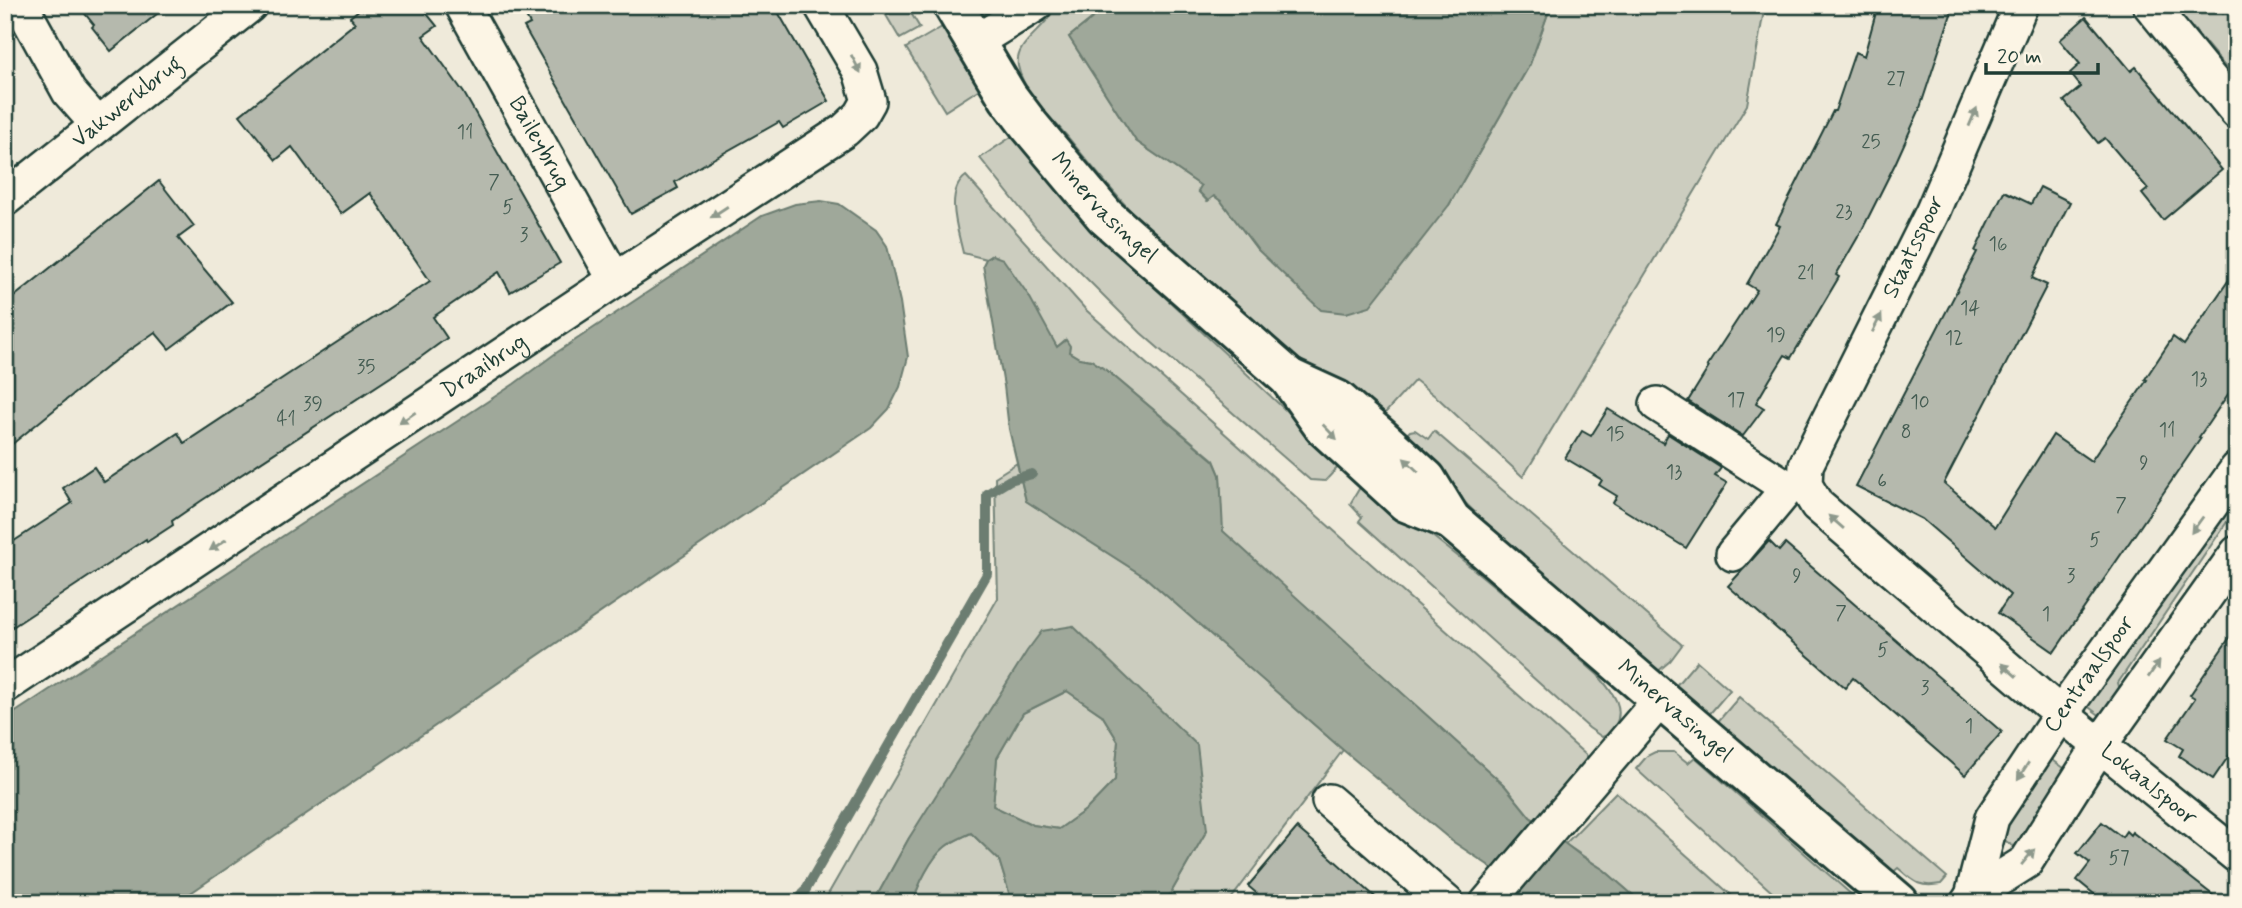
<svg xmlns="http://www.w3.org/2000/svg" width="2242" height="908" font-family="Mynerve,sans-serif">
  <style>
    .green { fill: #cccdbf; stroke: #76857a; stroke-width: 2 }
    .water { fill: #9fa89a; stroke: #6c7d71; stroke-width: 2; fill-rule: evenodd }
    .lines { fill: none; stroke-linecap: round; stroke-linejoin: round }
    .stream { stroke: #6c7d71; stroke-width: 10 }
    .building { fill: #b5b9ad; stroke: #1f3d34; stroke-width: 2 }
    .street-casing { stroke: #1f3d34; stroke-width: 38 }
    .secondary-casing { stroke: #1f3d34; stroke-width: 44 }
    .street { stroke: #fcf5e5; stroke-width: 33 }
    .secondary { stroke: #fcf5e5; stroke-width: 38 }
    .oneway { fill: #8e998c }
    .labels { text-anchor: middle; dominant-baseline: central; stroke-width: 6; stroke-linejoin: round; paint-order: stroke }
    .number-label { font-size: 19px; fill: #445c52 }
    .street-label { font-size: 23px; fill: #1f3d34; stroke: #fcf5e5 }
  </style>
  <rect width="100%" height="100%" fill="#efeada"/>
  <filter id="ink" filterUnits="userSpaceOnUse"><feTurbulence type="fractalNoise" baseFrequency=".0143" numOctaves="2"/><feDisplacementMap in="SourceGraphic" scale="14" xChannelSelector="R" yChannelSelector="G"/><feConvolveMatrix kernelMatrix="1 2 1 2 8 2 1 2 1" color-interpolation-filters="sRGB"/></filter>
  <g filter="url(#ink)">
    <g class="green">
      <polygon points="880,5 906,5 920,28 900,39"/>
      <path d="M1055,5h54l-40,32 67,104 61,42 5,3 -4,5 9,10 7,-5 7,5 36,48 192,-44 81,-141 21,-59h214l-18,100 -224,372 -83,-77 -25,-20 -37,41c-74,-55 -145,-113 -213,-175 -36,-34 -68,-73 -99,-111 -17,-20 -43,-43 -48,-69 -4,-25 31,-37 37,-61z"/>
      <polygon points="2167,7 2229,14 2237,17 2237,81 2193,28 2183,28"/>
      <polygon points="942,27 981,88 945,111 906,48"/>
      <polygon points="1014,135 1105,241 1342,463 1325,481 1310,480 1141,333 1036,228 980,158"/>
      <path d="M966,176l120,134 501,446v5l-50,60 -7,-4 -25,-31 -283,-255 -2,-56 -6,-15 -104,-87 -19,-13 -12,-2 -10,-6 -4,-12 -8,7 -65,-92 -6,4 -23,-6c-5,-23 -19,-61 3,-77z"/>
      <polygon points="1415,430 1428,439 1434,431 1682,645 1670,661 1656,673 1491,528 1401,440 1410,431"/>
      <polygon points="1017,463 1026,501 1145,577 1343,750 1228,903 1165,903 1207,830 1073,626 909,838 873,903 823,903 998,598 995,477"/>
      <path d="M1362,484c83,58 159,124 236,191 13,16 28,31 17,52 -4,6 -6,8 -13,10l-13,-9 -230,-207 3,-4 -12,-13z"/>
      <polygon points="2237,486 2237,507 2118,683 2123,700 2106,720 2086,705"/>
      <polygon points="1697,661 1730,690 1707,717 1673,689"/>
      <polygon points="1067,691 1102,715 1118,741 1115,780 1087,809 1059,829 1033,825 993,806 997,758 1023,713"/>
      <path d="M1739,697l208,180 -6,7c-22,4 -27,-2 -43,-16l-7,6 -176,-149z"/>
      <polygon points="1655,752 1674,752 1688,763 1695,757 1861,903 1784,903 1636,769 1647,756"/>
      <polygon points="2047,756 2071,773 2026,842 2014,847 1999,836"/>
      <polygon points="1616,792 1740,903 1642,903 1604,870 1565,844"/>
      <path d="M971,833l28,27 12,39 -3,4h-95c4,-17 19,-47 33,-57 8,-5 17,-9 25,-13z"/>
    </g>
    <g class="water">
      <polygon points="1109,5 1551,5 1530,64 1449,205 1370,306 1346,313 1321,310 1257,249 1221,201 1214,196 1208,201 1198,191 1201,186 1197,183 1136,141 1069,37"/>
      <polygon points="821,201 839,204 876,230 887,246 900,302 908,357 900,387 889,409 871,428 176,903 5,903 5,719 514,384 556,353 762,216 795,204"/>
      <polygon points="992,255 1003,259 1029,296 1057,347 1066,340 1070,346 1069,352 1079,358 1091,360 1110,373 1214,461 1220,475 1223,531 1505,786 1530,817 1580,855 1604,870 1642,903 1526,903 1488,865 1452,841 1343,750 1145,577 1026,501 1009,429 1004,386 983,265 986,259"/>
      <path d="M1073,626l124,119 10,85 -42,73h-157l3,-4 -12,-39 -28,-27c-8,4 -19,8 -26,14 -14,11 -28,39 -32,56h-40l36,-65 118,-187 15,-20zM1067,691l35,24 16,26 -3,39 -28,29 -28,20 -26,-4 -40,-19 4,-48 26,-45z"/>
    </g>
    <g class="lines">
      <polyline class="stream" points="798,903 987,574 987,494 1010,480 1032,474"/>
    </g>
    <g class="building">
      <polygon points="78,5 168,5 111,51 92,27 94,25"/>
      <polygon points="365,5 420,5 437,26 423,36 464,93 560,263 510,292 499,272 433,317 447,338 421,357 201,501 172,521 173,525 147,542 146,539 5,632 5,547 72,503 63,488 94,467 104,482 178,433 184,443 430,281 370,193 341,214 292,147 276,160 240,115 355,23 350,17"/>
      <polygon points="519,5 774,5 829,101 783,128 779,122 706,163 675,182 678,188 631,214 524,27 530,24"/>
      <polygon points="1878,5 1932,5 1952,11 1919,111 1895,164 1862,230 1836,275 1839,277 1791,358 1785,355 1770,379 1756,403 1764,408 1743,436 1688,401 1709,367 1707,366 1757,290 1747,284 1780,226 1776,224 1833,111 1835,111 1855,52 1864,56"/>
      <polygon points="2086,17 2131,71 2136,67 2222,170 2163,220 2142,194 2148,189 2105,138 2098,143 2064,101 2081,87 2070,73 2080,64 2060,40"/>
      <polygon points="159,181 194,226 178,238 232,302 169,349 155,332 114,361 5,450 5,304"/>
      <polygon points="2040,187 2070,202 2032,278 2047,285 1944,483 1995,527 2053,435 2091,461 2147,380 2145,379 2173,337 2184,345 2237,268 2237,381 2199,437 2201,438 2054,652 1998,613 2010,595 1922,519 1856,486 1977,252 1975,251 2004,191 2031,204"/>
      <polygon points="1608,409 1663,443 1668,434 1721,468 1715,476 1727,483 1686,548 1613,503 1617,496 1599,485 1602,480 1565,458 1582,431 1591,436"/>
      <polygon points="1769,541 1779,551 1785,544 2002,732 1965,775 1853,678 1845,688 1728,586"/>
      <polygon points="2237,627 2237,744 2213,779 2179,756 2183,749 2167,739 2195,698 2190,695"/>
      <polygon points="2102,822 2122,837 2126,831 2130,835 2132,832 2223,903 2105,903 2077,880 2090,863 2077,853"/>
      <polygon points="1297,828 1324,851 1382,903 1268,903 1248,886"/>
    </g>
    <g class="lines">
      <g class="street-casing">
        <g id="street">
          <polyline points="21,5 69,92 98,125"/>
          <path id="s1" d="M462,5l153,275"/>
          <path id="s2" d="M2021,5l-89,208 -126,252 -1,20 12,20 244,209 176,142"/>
          <polyline points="2150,5 2237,112"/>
          <polyline points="975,42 1035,5"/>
          <path id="s3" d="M5,199l245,-194"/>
          <polyline points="1657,404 1788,488"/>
          <polyline points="1733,554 1788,488 1805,485"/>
          <path id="s4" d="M5,686l610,-406 230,-150 16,-15 8,-14 -9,-30 -39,-66"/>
          <polyline points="1329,801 1447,903"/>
          <path id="s5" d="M1972,896l20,-78 69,-104 176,-245"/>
          <polyline points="1487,903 1660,700"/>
          <polyline points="1967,903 1972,896 2026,862 2100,745 2237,553"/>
        </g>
      </g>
      <g class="secondary-casing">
        <g id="secondary">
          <path id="s6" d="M953,5l55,92 21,28 76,91 184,162 35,49 82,75 45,18"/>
          <path id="s7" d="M1289,378l48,22 44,38 45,41 25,41 448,383"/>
        </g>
      </g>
      <use href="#street" class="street"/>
      <use href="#secondary" class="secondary"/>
    </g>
    <defs><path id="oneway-solid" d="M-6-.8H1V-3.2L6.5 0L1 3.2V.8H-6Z" transform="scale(1.75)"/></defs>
    <g class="oneway">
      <use href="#oneway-solid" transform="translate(856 64) rotate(62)"/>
      <use href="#oneway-solid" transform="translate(1973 117) rotate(-67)"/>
      <use href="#oneway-solid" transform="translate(719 212) rotate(147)"/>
      <use href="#oneway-solid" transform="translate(1877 323) rotate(-63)"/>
      <use href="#oneway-solid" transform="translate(407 418) rotate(146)"/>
      <use href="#oneway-solid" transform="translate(1330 432) rotate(46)"/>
      <use href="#oneway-solid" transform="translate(1411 465) rotate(-137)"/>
      <use href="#oneway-solid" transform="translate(1836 522) rotate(-139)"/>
      <use href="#oneway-solid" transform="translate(2197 525) rotate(126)"/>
      <use href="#oneway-solid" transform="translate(218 545) rotate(146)"/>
      <use href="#oneway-solid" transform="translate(2154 669) rotate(-55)"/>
      <use href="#oneway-solid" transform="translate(2009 670) rotate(-139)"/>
      <use href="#oneway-solid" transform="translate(2023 771) rotate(123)"/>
      <use href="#oneway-solid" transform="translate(2028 857) rotate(-50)"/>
    </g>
  </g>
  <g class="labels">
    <g class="number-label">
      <text x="1896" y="79">27</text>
      <text x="465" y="132">11</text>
      <text x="1871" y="142">25</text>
      <text x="494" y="182">7</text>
      <text x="508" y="207">5</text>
      <text x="1844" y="212">23</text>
      <text x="524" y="235">3</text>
      <text x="1998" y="244">16</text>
      <text x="1806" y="273">21</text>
      <text x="1970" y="308">14</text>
      <text x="1776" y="335">19</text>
      <text x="1954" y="338">12</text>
      <text x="366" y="367">35</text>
      <text x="2199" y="379">13</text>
      <text x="1736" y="400">17</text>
      <text x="1920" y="402">10</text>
      <text x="313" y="404">39</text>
      <text x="286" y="419">41</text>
      <text x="2167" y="430">11</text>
      <text x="1906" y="432">8</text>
      <text x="1615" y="434">15</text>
      <text x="2144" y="463">9</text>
      <text x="1674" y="472">13</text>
      <text x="1882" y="481">6</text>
      <text x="2121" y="505">7</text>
      <text x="2095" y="540">5</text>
      <text x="1797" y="576">9</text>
      <text x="2071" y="576">3</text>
      <text x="1841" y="613">7</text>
      <text x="2046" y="614">1</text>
      <text x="1883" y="650">5</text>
      <text x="1925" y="688">3</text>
      <text x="1969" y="726">1</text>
      <text x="2119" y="858">57</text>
    </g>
    <g class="street-label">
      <text stroke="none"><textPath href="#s3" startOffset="156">Vakwerkbrug</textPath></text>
      <text stroke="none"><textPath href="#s1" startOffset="158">Baileybrug</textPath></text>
      <text stroke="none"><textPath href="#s6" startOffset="254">Minervasingel</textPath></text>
      <text transform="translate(1914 247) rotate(-64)">Staatsspoor</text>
      <text stroke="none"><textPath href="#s4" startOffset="576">Draaibrug</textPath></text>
      <text stroke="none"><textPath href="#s5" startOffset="254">Centraalspoor</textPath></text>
      <text stroke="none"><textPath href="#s7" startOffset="514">Minervasingel</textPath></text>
      <text stroke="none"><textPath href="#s2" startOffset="985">Lokaalspoor</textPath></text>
    </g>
  </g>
  <rect width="2242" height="908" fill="none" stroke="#fcf5e5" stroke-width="28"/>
  <rect x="14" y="14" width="2214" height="880" fill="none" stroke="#1f3d34" stroke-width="2.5" filter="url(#ink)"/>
  <path d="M1986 63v10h112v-10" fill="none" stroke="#1f3d34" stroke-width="3.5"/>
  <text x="1997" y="63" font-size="21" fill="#1f3d34" stroke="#fcf5e5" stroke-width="5" paint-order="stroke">20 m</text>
</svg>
